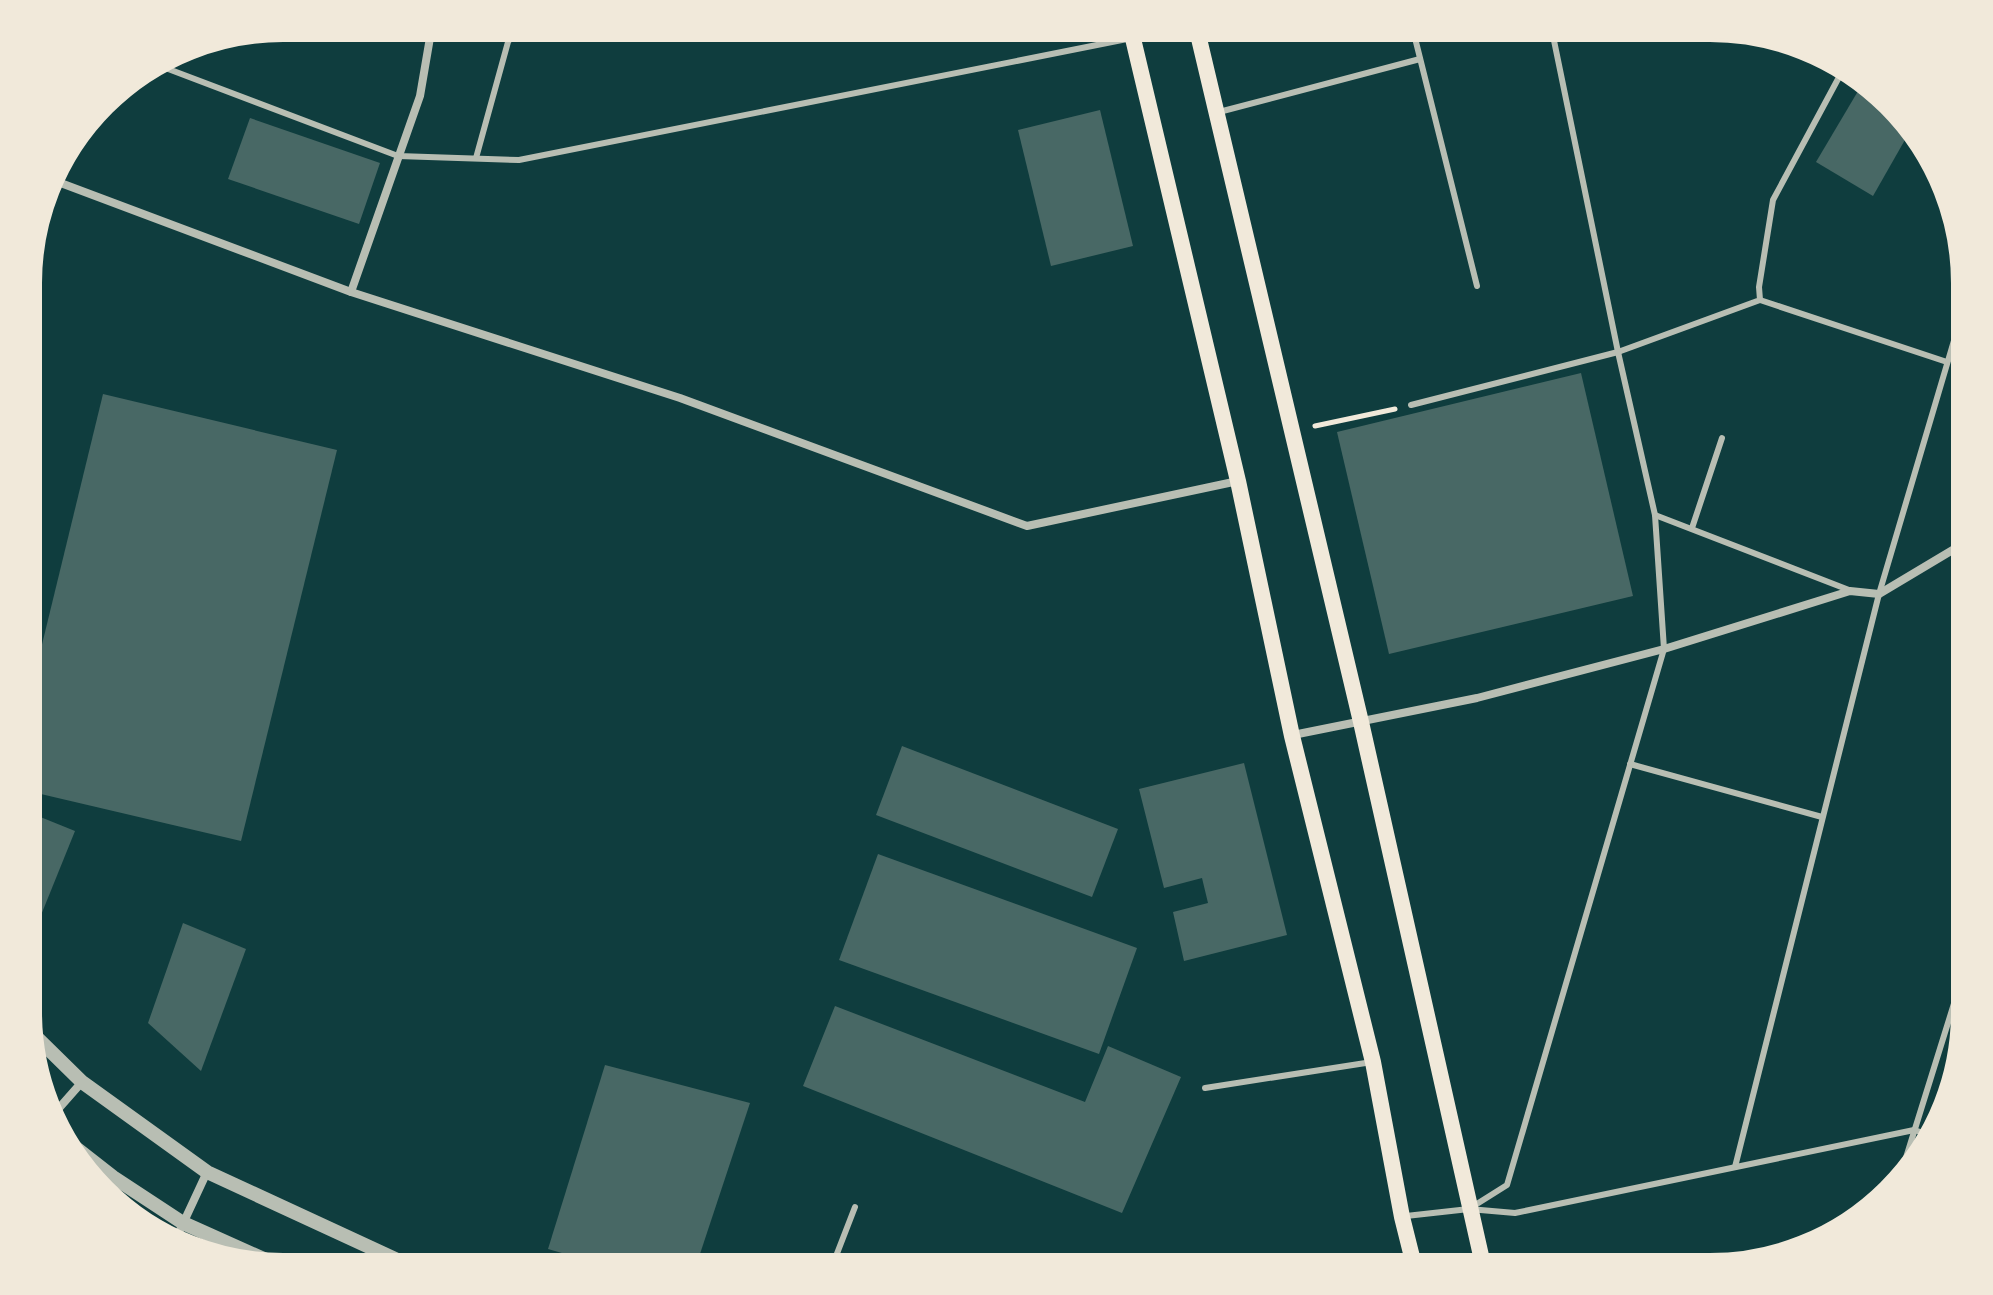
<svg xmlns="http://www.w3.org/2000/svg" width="1993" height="1295" font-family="'Source Sans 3',sans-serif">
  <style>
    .building { fill: #486865 }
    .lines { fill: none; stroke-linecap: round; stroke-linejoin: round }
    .path { stroke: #f1e9da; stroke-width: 5 }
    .service { stroke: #b8beb3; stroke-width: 6 }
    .minor { stroke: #b8beb3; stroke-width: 8 }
    .tertiary { stroke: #b8beb3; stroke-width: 14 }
    .secondary { stroke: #f1e9da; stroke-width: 16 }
    .rim { fill: none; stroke: #f1e9da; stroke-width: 4 }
  </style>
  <rect width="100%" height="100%" fill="#0f3d3e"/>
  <g class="building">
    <polygon points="1864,81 1910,131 1873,196 1816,162"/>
    <polygon points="1100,110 1133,246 1051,266 1018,130"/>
    <polygon points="250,118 380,163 359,224 228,179"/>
    <polygon points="1581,373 1633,596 1389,654 1337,432"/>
    <polygon points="103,394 337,450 241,841 28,791 28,702"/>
    <polygon points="902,746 1118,829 1092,897 876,815"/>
    <polygon points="1244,763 1287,935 1184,961 1173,912 1208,903 1202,878 1164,888 1139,789"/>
    <polygon points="28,812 75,831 35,930 28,927"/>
    <polygon points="878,854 1137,948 1099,1054 839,960"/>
    <polygon points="183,923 246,949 201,1071 148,1023"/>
    <polygon points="835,1006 1085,1102 1108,1046 1181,1077 1122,1213 803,1086"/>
    <polygon points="605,1065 750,1103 695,1269 617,1269 548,1249"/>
    <polygon points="726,1254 763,1269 720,1269"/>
    <polygon points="1361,1255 1364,1269 1304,1269 1304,1267"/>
  </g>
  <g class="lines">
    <polyline class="path" points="1315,426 1395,409"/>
    <g class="service">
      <polyline points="1412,26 1477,286"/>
      <polyline points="155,64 398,156 519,160 1132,38 1176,26"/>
      <polyline points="166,69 172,53"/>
      <polyline points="1219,112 1420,59"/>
      <polyline points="476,158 508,42 518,26"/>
      <polyline points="1760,300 1947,362"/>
      <polyline points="1411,405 1618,352 1760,300 1759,287 1773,200 1845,66"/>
      <polyline points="1655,515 1849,590"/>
      <polyline points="1692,528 1722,438"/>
      <polyline points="1630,764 1822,817"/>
      <polyline points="1205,1088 1372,1062"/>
      <polyline points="1735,1167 1879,594 1966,300"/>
      <polyline points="1900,1177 1966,965"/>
      <polyline points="1472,1207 1507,1185 1664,649 1655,515 1618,352 1551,26"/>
      <polyline points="1406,1216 1469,1209 1515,1213 1914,1130 1930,1135"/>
      <polyline points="831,1269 855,1207"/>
    </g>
    <g class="minor">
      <polyline points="50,179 351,292 680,398 1027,526 1238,481"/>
      <polyline points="351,292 420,96 432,26"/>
      <polyline points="1293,735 1477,698 1664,649 1850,591 1879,594 1966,542"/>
      <polyline points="52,1116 82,1082"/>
      <polyline points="174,1243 207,1172"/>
    </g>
    <g class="tertiary">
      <polyline points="28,1029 82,1082 207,1172 417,1269"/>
      <polyline points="58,1134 113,1177 183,1223 286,1269"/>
    </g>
    <g class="secondary">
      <polyline points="1130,26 1238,481 1292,736 1373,1062 1402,1217 1415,1269"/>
      <polyline points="1196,26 1361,722 1484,1269"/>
    </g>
  </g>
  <path d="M0 0H1993V1295H0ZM283 40H1710A243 243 0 0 1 1953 283V1012A243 243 0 0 1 1710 1255H283A243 243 0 0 1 40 1012V283A243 243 0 0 1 283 40Z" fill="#f1e9da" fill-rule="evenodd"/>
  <path class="rim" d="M283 40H1710A243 243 0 0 1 1953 283V1012A243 243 0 0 1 1710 1255H283A243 243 0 0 1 40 1012V283A243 243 0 0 1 283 40Z"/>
</svg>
